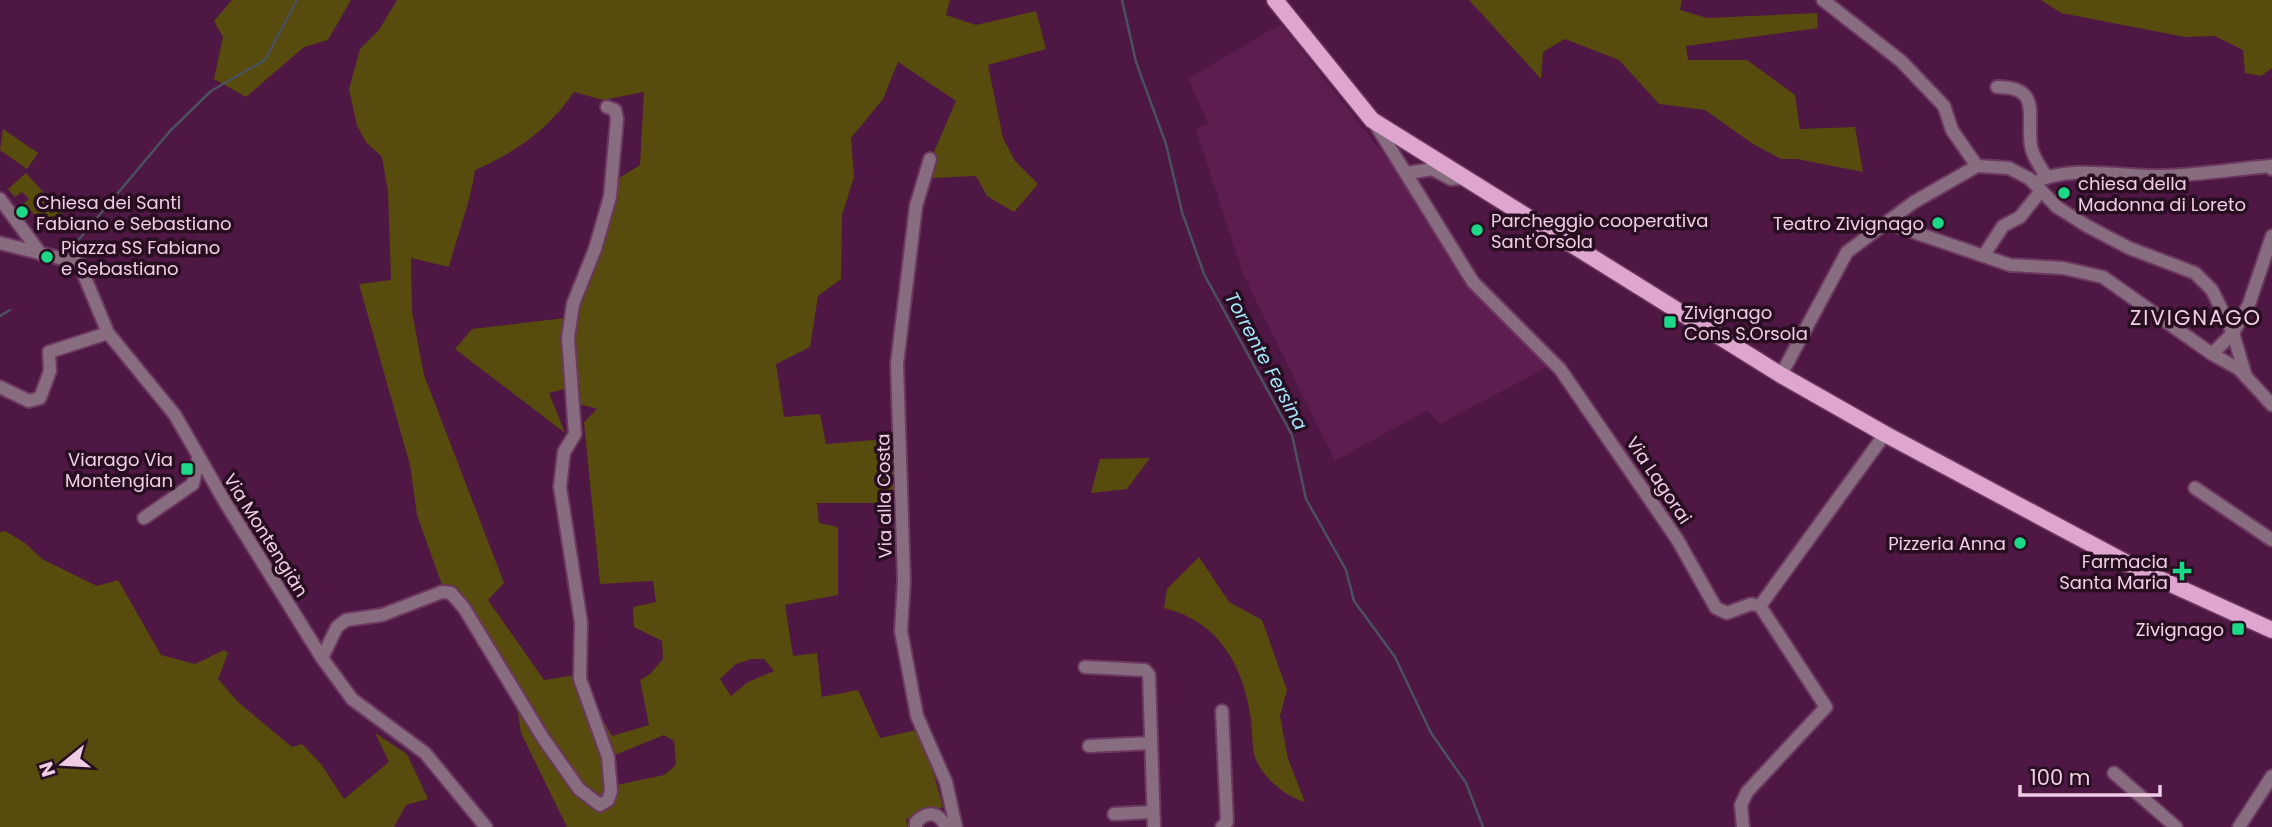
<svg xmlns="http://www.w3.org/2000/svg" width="2272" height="827" font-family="Poppins,sans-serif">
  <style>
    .built { fill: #5d1e4f }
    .green { fill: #574b0d; fill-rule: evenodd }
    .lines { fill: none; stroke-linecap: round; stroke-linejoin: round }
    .stream { stroke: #49525e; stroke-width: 2.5 }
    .minor-casing { stroke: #6c3860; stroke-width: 16 }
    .major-casing { stroke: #6c3860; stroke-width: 19 }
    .minor { stroke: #886c7f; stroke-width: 12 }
    .major { stroke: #dea5ce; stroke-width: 16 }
    .poi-dot { fill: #1cd988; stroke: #270e21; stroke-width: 2.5 }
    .labels { text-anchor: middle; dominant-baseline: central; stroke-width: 7; stroke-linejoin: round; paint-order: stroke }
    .poi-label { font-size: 18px; fill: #f0cde5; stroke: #270e21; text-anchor: start }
    .street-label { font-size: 18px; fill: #f0cde5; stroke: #270e21 }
    .water-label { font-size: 19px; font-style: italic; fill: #a3e7fa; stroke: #270e21 }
    .quarter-label { font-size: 21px; letter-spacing: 2px; fill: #f0cde5; stroke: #270e21 }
  </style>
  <rect width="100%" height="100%" fill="#4f1743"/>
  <polygon class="built" points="1281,24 1400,175 1455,269 1547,367 1440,424 1427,410 1335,461 1243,274 1196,129 1208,123 1188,79"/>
  <g class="green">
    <polygon points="232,0 351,0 328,40 304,47 246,97 214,79 223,37 214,21"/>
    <path d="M397,0h553l-4,15 30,10 60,-14 10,38 -58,16 15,73 12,23 23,23 -24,28 -27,-16 -11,-20 -45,2 -4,-10 29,-67 -58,-39 -15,37 -32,39 3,39 -12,38 -1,64 -23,17 -8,51 -34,17 8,53 36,-3 6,30 72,-6 -5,65h-76l2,20 19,4v68l-53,10 8,51 24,-3 5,44 36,-7 22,48 41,-9 22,78 -37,12 2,8h-341l-46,-94 -6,-40 -72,-105 -26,-73 -7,-50 -51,-181 32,-4 -3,-89 -6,-34 -16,-15 -9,-16 -8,-37 11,-40 19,-19zM574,92l29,8 41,-8 -4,73 -29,18 -9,67 -22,44 -5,27 -3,34 4,48 21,6 -13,13 16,162 53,-3 3,21 -23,5 1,20 28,14 1,18 -13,15 -10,6 9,45 -37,11 -35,-61 -33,5 -56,-80 16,-17 -80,-208 -12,-63 -1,-54 38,9c9,-34 21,-63 26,-97 41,-18 73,-40 99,-78zM752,659h12l10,12 -26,11 -17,14 -11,-17 16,-15zM664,735l10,6 2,24 -12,10 -52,11 -2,-29z"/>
    <polygon points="1469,0 1682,0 1680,10 1707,18 1817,13 1818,28 1686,46 1688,60 1747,60 1795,95 1800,129 1855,127 1863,172 1797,159 1781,159 1753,144 1705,110 1659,104 1619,60 1565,39 1543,52 1541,79"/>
    <polygon points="2041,0 2272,0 2272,68 2261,76 2245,73 2243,50 2215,36 2185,37 2061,13"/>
    <polygon points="3,129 38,153 27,169 0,150"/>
    <polygon points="26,173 64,215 48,230 24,203 29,199 22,192 15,197 8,189"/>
    <polygon points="565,318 565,389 549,393 565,433 455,349 472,329"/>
    <polygon points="1150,458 1127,489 1091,493 1100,459"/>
    <polygon points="5,531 25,543 42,559 97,586 118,580 161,655 195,664 224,650 228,653 218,679 239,703 292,747 302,744 321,764 344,799 389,762 375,733 407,754 428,799 406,805 394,827 0,827 0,532"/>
    <path d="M1199,557l30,45 33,18 25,70 -7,26 8,43 17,43c-19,-5 -39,-22 -48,-40 -6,-11 -4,-30 -6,-43 -8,-53 -31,-97 -87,-111l3,-19z"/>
  </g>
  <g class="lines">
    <g class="stream">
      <polyline points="1122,0 1136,62 1166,144 1182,212 1204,274 1292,435 1306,499 1346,570 1354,601 1395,657 1431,733 1466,783 1483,827"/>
      <polyline points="70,250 170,131 211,91 265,60 297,0"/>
      <polyline points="0,316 10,310"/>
    </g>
    <g class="minor-casing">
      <g id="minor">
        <polyline points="1823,0 1901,61 1944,106 1952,130 1977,166"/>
        <path d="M1997,87c46,0 29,29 34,59 2,12 9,20 15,30"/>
        <polyline points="1374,122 1473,282 1560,369 1677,539 1716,608 1727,613 1751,604 1760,606"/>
        <polyline points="930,159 916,206 897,364 904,581 901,631 917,716 946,782 956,827"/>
        <polyline points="1408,173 1432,169 1451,179 1466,178"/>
        <path d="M2034,183c34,-19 90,-6 128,-7 36,-1 73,-7 109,-10l1,3"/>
        <polyline points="0,199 41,254"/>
        <polyline points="1887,223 2010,265 2063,268 2103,277 2212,354"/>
        <polyline points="2272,236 2249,304 2233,333 2212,354 2239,369 2272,405"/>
        <polyline points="0,243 79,263 108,333 175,415 225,502 322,658 352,699 425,753 486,827"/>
        <polyline points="1984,255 2003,226 2020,217 2040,192"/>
        <polyline points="1781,375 1847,252 1914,202 1977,166 2009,168 2030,179 2057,207 2087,226 2129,248 2195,273 2212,290 2233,333 2246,377"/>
        <polyline points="0,387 29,401 40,398 50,371 49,352 108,333"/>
        <polyline points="2195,488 2272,540"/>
        <polyline points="144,518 193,484 198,459"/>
        <polyline points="1760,606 1885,434"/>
        <polyline points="322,658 337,627 346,620 382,615 442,592 451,593 464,608 543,738 579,789 600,805 608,800 611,791 608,757 580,679 581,622 560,487 564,452 575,434 568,338 573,304 595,249 610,197 617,119 615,110 607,107"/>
        <polyline points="1085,667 1145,670 1149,675 1154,827"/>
        <polyline points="1222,711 1227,822 1222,827"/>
        <polyline points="1089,746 1151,743"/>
        <polyline points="2114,773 2176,827"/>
        <polyline points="1114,814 1153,812"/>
        <path d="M916,827v-5c12,-12 23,-10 30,5"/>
        <polyline points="1743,827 1741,805 1747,792 1826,707 1760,606"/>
        <polyline points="2239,827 2272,776"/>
      </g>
    </g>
    <g class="major-casing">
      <polyline id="major" points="1275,0 1372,120 1781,375 1885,434 2140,570 2272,630"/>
    </g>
    <use href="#minor" class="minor"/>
    <use href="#major" class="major"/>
  </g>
  <g class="poi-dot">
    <circle cx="2064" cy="193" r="7"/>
    <circle cx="22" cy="212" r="7"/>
    <circle cx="1938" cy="223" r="7"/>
    <circle cx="1477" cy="230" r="7"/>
    <circle cx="47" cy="257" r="7"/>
    <rect x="1663" y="315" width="14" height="14" rx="3.5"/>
    <rect x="180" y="462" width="14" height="14" rx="3.5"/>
    <circle cx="2020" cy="543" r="7"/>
    <path d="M2178.5 560.5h7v7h7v7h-7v7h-7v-7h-7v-7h7z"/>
    <rect x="2231" y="622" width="14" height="14" rx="3.5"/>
  </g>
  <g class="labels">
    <g class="poi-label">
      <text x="2078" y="183">chiesa della<tspan x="2078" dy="21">Madonna di Loreto</tspan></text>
      <text x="36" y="202">Chiesa dei Santi<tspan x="36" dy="21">Fabiano e Sebastiano</tspan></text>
      <text x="1491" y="220">Parcheggio cooperativa<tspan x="1491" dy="21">Sant'Orsola</tspan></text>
      <text x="1924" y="223" text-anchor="end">Teatro Zivignago</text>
      <text x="61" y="247">Piazza SS Fabiano<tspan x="61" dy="21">e Sebastiano</tspan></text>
      <text x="1684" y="312">Zivignago<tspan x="1684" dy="21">Cons S.Orsola</tspan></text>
      <text x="173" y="459" text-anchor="end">Viarago Via<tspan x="173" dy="21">Montengian</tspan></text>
      <text x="2006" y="543" text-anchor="end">Pizzeria Anna</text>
      <text x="2168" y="561" text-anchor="end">Farmacia<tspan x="2168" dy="21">Santa Maria</tspan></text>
      <text x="2224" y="629" text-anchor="end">Zivignago</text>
    </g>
    <g class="street-label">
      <text transform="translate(1659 480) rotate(56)">Via Lagorai</text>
      <text transform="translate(884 496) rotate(-91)">Via alla Costa</text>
      <text transform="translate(266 535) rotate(58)">Via Montengiàn</text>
    </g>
    <g class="water-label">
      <text transform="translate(1266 361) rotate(62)">Torrente Fersina</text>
    </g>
    <g class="quarter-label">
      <text x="2196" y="317">ZIVIGNAGO</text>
    </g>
  </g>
  <g transform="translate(63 764) rotate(252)" stroke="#270e21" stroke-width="5" paint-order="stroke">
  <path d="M0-5L12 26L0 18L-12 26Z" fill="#f0cde5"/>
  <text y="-10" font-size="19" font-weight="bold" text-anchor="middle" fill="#f0cde5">N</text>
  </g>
  <path d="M2020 785v10h140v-10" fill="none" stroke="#f0cde5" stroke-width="3.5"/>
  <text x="2030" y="785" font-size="21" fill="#f0cde5" stroke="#270e21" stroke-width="5" paint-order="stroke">100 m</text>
</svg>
